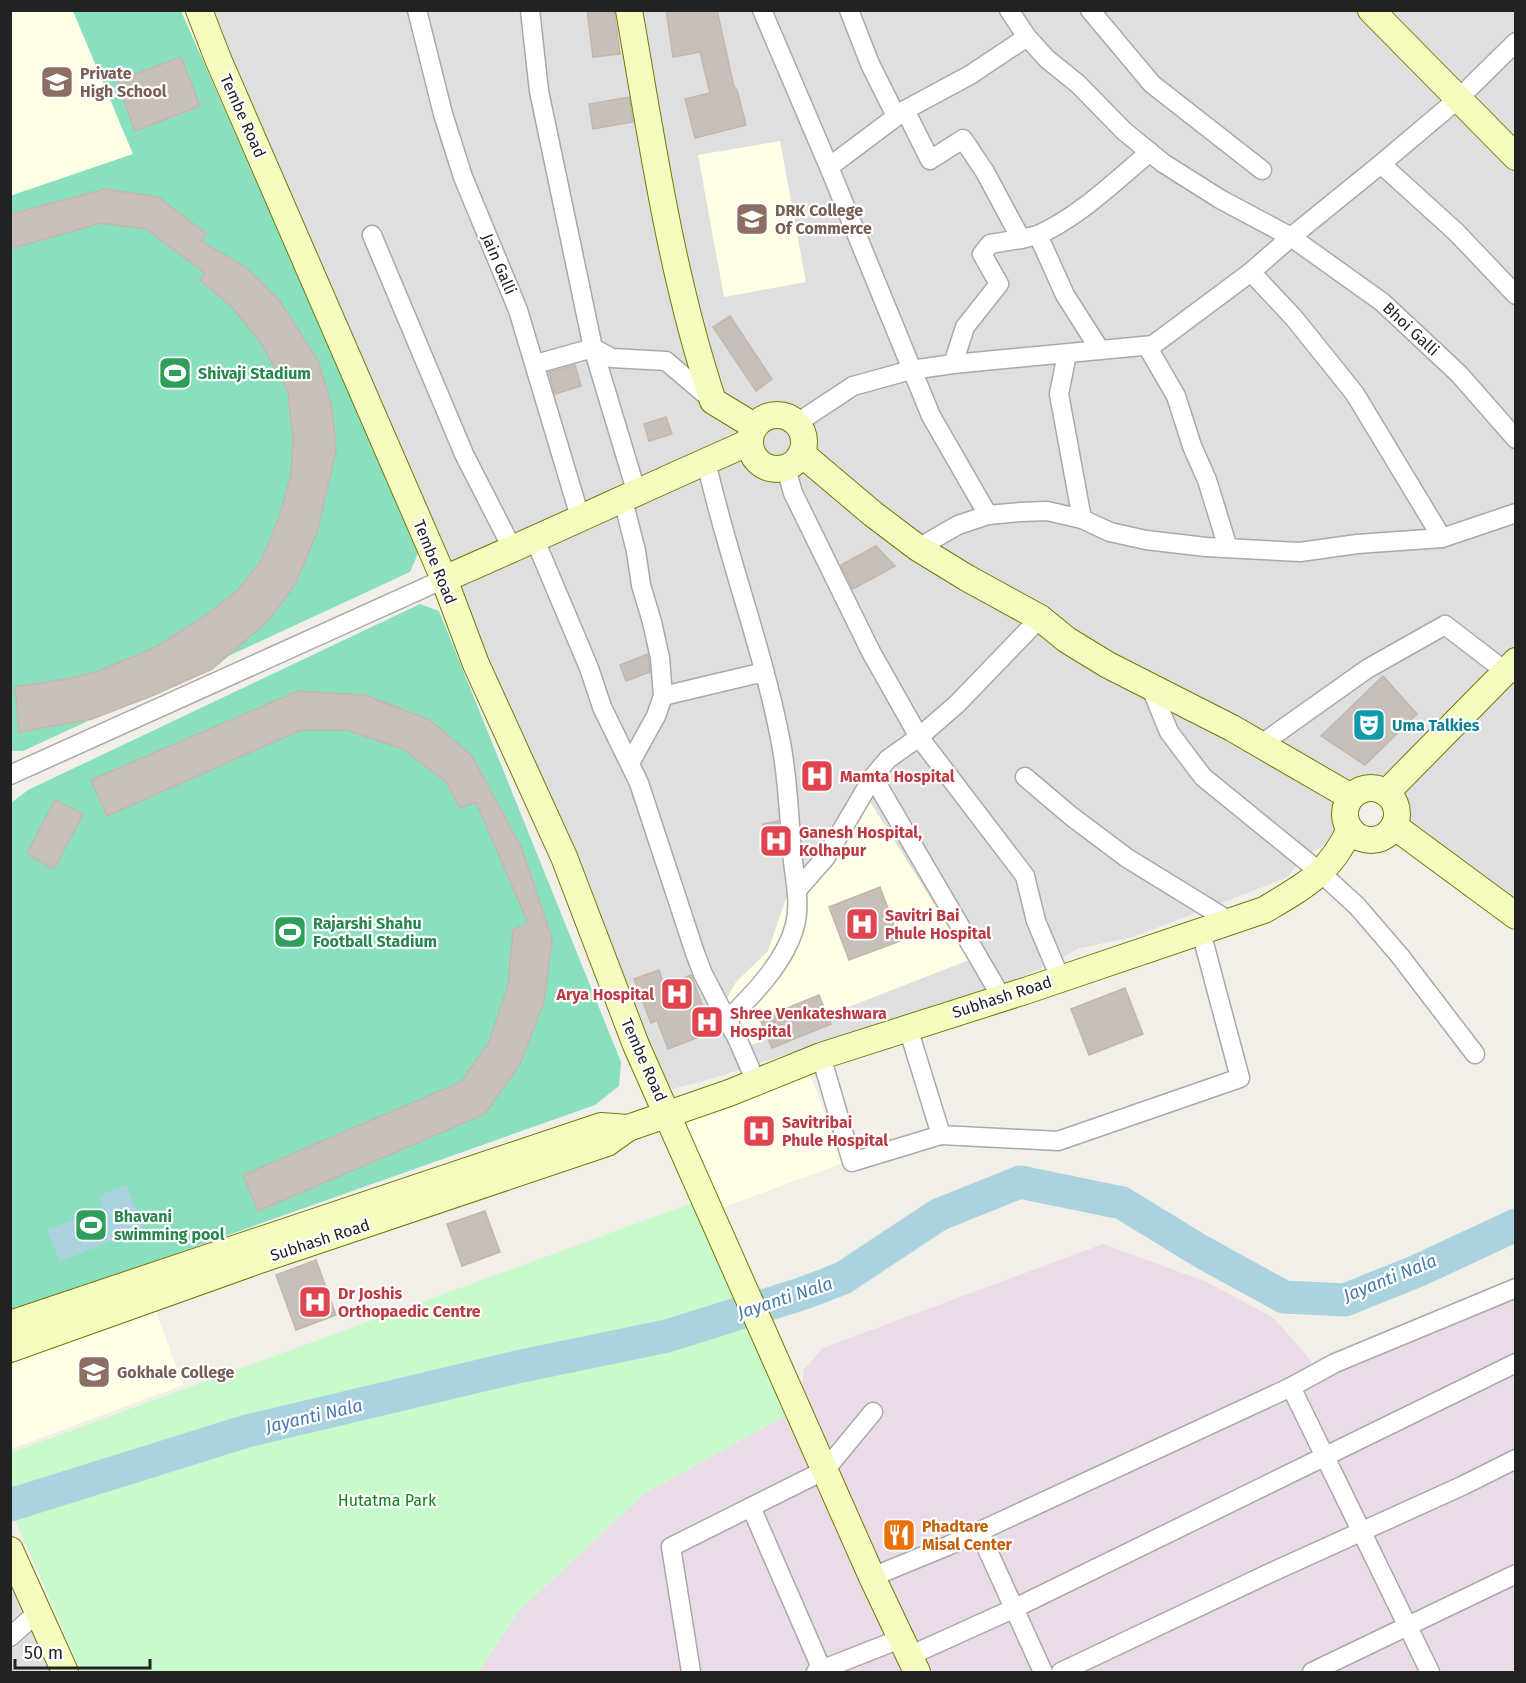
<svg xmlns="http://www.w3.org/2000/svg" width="1526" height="1683" font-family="'Fira Sans',sans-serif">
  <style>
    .residential { fill: #e0dfdf }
    .industrial { fill: #ebdbe8 }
    .education { fill: #ffffe5 }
    .park { fill: #c8facc }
    .pitch { fill: #88e0be }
    .water { fill: #aad3df }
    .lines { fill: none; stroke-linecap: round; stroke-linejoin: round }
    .river { stroke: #aad3df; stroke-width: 33 }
    .building { fill: #c7bfb8; stroke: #c4b6ab; stroke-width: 1.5 }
    .street-casing { stroke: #a9a9a9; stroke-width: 21 }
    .secondary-casing { stroke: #707d05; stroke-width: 28 }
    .street { stroke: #fff; stroke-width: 18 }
    .secondary { stroke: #f7fabf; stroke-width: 26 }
    .labels { text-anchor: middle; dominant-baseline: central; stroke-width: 4.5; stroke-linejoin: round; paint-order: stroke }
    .education-label { font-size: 16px; font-weight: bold; fill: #785e54; stroke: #fff; text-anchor: start }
    .street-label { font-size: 16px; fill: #222; stroke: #fff }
    .leisure-label { font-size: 16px; font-weight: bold; fill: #27864d; stroke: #fff; text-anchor: start }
    .culture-label { font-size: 16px; font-weight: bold; fill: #0d838f; stroke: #fff; text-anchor: start }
    .health-label { font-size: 16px; font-weight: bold; fill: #be3a42; stroke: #fff; text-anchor: start }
    .park-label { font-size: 16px; fill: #0c8416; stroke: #fff }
    .food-label { font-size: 16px; font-weight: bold; fill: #c56008; stroke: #fff; text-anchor: start }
    .water-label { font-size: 18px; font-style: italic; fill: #4a7aab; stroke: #fff }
  </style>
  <rect width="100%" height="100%" fill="#f2efe9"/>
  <g class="residential">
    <polygon points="199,11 1515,11 1515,917 1394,826 1396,808 1392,799 1386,793 1367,786 1348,795 1345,794 1345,813 1350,829 1331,843 1307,854 1286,878 1133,937 1080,948 1021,978 714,1078 672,1089 626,1020"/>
    <polygon points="11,1577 55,1672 11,1672"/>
  </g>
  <polygon class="industrial" points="1103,1244 1207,1282 1275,1319 1320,1372 1515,1290 1515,1672 479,1672 518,1612 644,1494 799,1408 804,1369 823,1348"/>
  <g class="education">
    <polygon points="10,11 73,11 133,154 11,196"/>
    <polygon points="780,141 806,282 724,297 698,155"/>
    <polygon points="869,800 969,960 751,1045 741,1036 727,998 736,982 768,951 786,898 816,855 848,815"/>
    <polygon points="802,1053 843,1163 716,1210 675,1100"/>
    <polygon points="154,1306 183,1385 11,1449 11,1359"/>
  </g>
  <polygon class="park" points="703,1199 799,1408 644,1494 518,1612 479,1672 81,1672 11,1510 10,1453"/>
  <g class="pitch">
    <polygon points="73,11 181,11 419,551 410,572 23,751 10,751 10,196 133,154"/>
    <polygon points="420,604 439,611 621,1062 619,1086 595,1105 11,1312 11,803 28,790"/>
  </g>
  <polygon class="water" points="126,1185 144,1227 60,1262 47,1230 103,1207 99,1196"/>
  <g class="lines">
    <polyline class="river" points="10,1505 247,1431 517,1367 667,1336 804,1293 843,1278 938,1215 1020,1182 1122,1203 1202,1252 1284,1297 1345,1300 1417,1271 1516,1225"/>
  </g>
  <g class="building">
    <polygon points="587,10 614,10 620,54 593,57"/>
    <polygon points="666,10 717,10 734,87 737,90 746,125 695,138 685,99 710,93 700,52 673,57"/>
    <polygon points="181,57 200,106 135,131 117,81"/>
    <polygon points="629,97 633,122 593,129 589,104"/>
    <polygon points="105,189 158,197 207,234 201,241 247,268 280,301 318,361 332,407 336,452 317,532 295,585 269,620 212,669 154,695 92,719 19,732 15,687 67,679 99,671 154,648 208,614 238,590 261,561 279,518 291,474 293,440 288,392 259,340 230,305 200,280 205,273 146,229 101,223 10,249 10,214"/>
    <polygon points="730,316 772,379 756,391 713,327"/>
    <polygon points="575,365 581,386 555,394 549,372"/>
    <polygon points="666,417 672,434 649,441 644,424"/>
    <polygon points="876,546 895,566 853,589 841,565"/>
    <polygon points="648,654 650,672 626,681 620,665"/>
    <polygon points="1383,676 1417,714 1365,765 1321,736"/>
    <polygon points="298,691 365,695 430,720 472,756 522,849 552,938 544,1002 520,1064 485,1114 258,1211 243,1175 461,1082 489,1042 508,986 513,930 528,923 476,802 460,808 446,782 403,749 347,730 301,730 107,816 91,780"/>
    <polygon points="55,800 83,814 54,869 27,854"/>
    <polygon points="778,821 781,854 768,856 763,824"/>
    <polygon points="880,887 900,941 849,960 829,907"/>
    <polygon points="659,970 664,985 691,975 705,1012 709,1010 717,1030 668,1049 657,1020 651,1023 634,979"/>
    <polygon points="1125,988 1143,1034 1089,1055 1071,1009"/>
    <polygon points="819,995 831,1024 772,1048 760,1019"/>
    <polygon points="485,1211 500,1252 462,1266 447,1224"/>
    <polygon points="316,1260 336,1315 296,1330 276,1275"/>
  </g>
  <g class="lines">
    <g class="street-casing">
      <g id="street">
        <polyline points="417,10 443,114 463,177 518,310 580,517"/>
        <polyline points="530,10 539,91 593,348 612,358 666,361 713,401"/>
        <polyline points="762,10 829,167 931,416 988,515"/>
        <polyline points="849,10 870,64 896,116"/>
        <polyline points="1009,10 1027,37 1047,59 1078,84 1124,131 1163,163 1220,199 1291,237 1382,302 1459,374 1516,439"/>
        <polyline points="1090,10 1152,84 1262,170"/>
        <polyline points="905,110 930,160 963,139 985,172 1021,239 1038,235 1065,295 1100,350"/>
        <polyline points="1381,164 1456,232 1516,295"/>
        <polyline points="829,167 905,110 970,75 1027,37"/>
        <polyline points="372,235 464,454 513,550"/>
        <path d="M1038,235c42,-19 76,-53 112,-83"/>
        <polyline points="1251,272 1294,318 1355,394 1442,538"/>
        <polyline points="1147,346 1176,396 1192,446 1207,480 1228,548"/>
        <polyline points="1067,354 1059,394 1082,519"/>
        <polyline points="536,364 593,348 637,494"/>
        <polyline points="953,364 965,327 999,284 982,254 990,244 1021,239"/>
        <polyline points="797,423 853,386 911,370 953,364 1153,345 1251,272 1291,237 1381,164 1458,99 1516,42"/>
        <path d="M706,461c21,95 57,187 75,282 7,37 8,73 11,109 2,24 9,50 3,73 -9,36 -42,70 -68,95l10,18 19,44"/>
        <polyline points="786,468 793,493 871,652 919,737 1025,876 1036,921 1060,978"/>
        <polyline points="623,500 636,551 641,585 652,622 660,658 663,696 656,716 630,763"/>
        <polyline points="535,540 589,668 602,707 639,783 695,953 703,974 727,1020"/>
        <polyline points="918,548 958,525 988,515 1020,512 1047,511 1082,519 1110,532 1146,540 1206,547 1300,552 1357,544 1442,538 1516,513"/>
        <polyline points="1151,688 1169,732 1203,777 1321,873 1357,906 1400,956 1475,1054"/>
        <polyline points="663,696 764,672"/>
        <polyline points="1260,745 1367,669 1445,625 1505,671"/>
        <polyline points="10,775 444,579"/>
        <polyline points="873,777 1002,998"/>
        <polyline points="1025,777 1071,816 1127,858 1231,922"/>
        <polyline points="797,890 826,857 873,777 888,759 919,737 957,704 1040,618"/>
        <polyline points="908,1028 941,1135 1058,1141 1240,1078 1201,932"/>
        <polyline points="821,1056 852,1162 941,1135"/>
        <polyline points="1291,1387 1430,1672"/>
        <polyline points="751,1507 822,1670"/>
        <polyline points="979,1531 1043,1672"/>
        <polyline points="872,1577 950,1545 1291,1387 1335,1363 1516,1288"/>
        <polyline points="10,1637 38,1612"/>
        <polyline points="909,1656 1013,1609 1516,1363"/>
        <polyline points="691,1672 671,1547 825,1470 873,1412"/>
        <polyline points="816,1672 900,1639"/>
        <polyline points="1061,1672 1270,1573 1464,1485 1516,1459"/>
        <polyline points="1312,1672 1516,1574"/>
      </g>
    </g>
    <g class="secondary-casing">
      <g id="secondary">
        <polyline points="199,10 218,59 444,579 476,664 564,857 636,1045 872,1577 917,1672"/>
        <path d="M629,10c23,131 42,265 84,391l41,25"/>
        <polyline points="1371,10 1516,157"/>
        <circle cx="777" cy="442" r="27"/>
        <polyline points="802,454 873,514 918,548 967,578 1040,618 1067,640 1108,665 1232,728 1351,797"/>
        <path d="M444,579c102,-44 203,-92 306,-137"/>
        <circle cx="1371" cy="814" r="26"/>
        <polyline points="1386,793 1516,661"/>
        <polyline points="1394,826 1516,916"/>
        <polyline points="10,1324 601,1126 628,1128"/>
        <path d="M10,1349l258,-92 339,-114 21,-15 101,-35 92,-37 207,-66 236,-80c41,-24 66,-37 86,-81"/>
        <polyline points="10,1550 65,1672"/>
      </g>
    </g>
    <use href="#street" class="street"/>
    <use href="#secondary" class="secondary"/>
  </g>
  <defs>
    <g id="school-square" transform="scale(1.725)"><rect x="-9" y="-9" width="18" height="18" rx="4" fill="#8d6e63" stroke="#fff"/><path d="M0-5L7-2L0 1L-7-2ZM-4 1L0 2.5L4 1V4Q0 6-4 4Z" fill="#fff"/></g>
    <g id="university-square" transform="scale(1.725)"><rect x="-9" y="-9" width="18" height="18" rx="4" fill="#8d6e63" stroke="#fff"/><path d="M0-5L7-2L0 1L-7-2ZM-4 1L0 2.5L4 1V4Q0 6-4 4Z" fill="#fff"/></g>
    <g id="stadium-square" transform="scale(1.725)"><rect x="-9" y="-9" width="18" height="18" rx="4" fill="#2e9e5b" stroke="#fff"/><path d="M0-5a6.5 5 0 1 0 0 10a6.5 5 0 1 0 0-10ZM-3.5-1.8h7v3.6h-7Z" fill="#fff"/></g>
    <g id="theatre-square" transform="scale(1.725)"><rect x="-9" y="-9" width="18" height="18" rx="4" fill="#0f9aa8" stroke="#fff"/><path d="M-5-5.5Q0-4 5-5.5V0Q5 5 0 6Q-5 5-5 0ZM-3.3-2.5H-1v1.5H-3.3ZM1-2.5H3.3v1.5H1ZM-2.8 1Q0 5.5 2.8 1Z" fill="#fff"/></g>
    <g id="hospital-square" transform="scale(1.725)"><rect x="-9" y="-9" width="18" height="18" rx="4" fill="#e0444e" stroke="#fff"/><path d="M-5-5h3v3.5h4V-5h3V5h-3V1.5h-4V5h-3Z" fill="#fff"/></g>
    <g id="restaurant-square" transform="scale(1.725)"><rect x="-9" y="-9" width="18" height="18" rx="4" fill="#e8710a" stroke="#fff"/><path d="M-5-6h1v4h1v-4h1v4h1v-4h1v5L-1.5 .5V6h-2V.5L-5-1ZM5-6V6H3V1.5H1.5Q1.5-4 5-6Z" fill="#fff"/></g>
  </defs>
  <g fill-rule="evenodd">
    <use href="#school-square" x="57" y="82"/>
    <use href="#university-square" x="752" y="219"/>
    <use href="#stadium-square" x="175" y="373"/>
    <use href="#theatre-square" x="1369" y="725"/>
    <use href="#hospital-square" x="817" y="776"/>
    <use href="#hospital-square" x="776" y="841"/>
    <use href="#hospital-square" x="862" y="924"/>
    <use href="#stadium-square" x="290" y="932"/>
    <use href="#hospital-square" x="677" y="994"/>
    <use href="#hospital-square" x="707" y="1022"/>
    <use href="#hospital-square" x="759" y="1131"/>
    <use href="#stadium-square" x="91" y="1225"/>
    <use href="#hospital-square" x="315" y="1302"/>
    <use href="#school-square" x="94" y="1372"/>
    <use href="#restaurant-square" x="899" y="1535"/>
  </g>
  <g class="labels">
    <g class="education-label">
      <text x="80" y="73">Private<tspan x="80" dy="18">High School</tspan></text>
      <text x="775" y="210">DRK College<tspan x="775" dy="18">Of Commerce</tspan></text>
      <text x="117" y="1372">Gokhale College</text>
    </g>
    <g class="street-label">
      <text transform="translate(243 116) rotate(66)">Tembe Road</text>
      <text transform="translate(499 264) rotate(67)">Jain Galli</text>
      <text transform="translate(1411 329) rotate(43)">Bhoi Galli</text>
      <text transform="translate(435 562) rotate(68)">Tembe Road</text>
      <text transform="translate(1002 997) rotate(-18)">Subhash Road</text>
      <text transform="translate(644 1060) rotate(66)">Tembe Road</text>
      <text transform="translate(320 1240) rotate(-18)">Subhash Road</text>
    </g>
    <g class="leisure-label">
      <text x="198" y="373">Shivaji Stadium</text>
      <text x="313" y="923">Rajarshi Shahu<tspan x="313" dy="18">Football Stadium</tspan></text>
      <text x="114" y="1216">Bhavani<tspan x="114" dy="18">swimming pool</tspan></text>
    </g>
    <g class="culture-label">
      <text x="1392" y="725">Uma Talkies</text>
    </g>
    <g class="health-label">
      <text x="840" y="776">Mamta Hospital</text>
      <text x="799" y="832">Ganesh Hospital,<tspan x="799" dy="18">Kolhapur</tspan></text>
      <text x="885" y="915">Savitri Bai<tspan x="885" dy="18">Phule Hospital</tspan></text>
      <text x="654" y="994" text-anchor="end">Arya Hospital</text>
      <text x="730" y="1013">Shree Venkateshwara<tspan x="730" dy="18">Hospital</tspan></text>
      <text x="782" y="1122">Savitribai<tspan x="782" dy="18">Phule Hospital</tspan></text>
      <text x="338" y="1293">Dr Joshis<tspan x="338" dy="18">Orthopaedic Centre</tspan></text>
    </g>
    <g class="park-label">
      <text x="387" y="1500">Hutatma Park</text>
    </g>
    <g class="food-label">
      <text x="922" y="1526">Phadtare<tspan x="922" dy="18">Misal Center</tspan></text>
    </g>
    <g class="water-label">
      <text transform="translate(1390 1278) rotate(-22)">Jayanti Nala</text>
      <text transform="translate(785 1298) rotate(-18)">Jayanti Nala</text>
      <text transform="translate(314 1416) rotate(-13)">Jayanti Nala</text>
    </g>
  </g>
  <rect width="1526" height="1683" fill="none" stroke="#222222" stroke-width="24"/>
  <path d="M15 1659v9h135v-9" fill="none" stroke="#222222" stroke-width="3"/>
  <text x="24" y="1659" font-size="18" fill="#222222" stroke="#ffffff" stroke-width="4.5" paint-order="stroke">50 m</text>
</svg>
